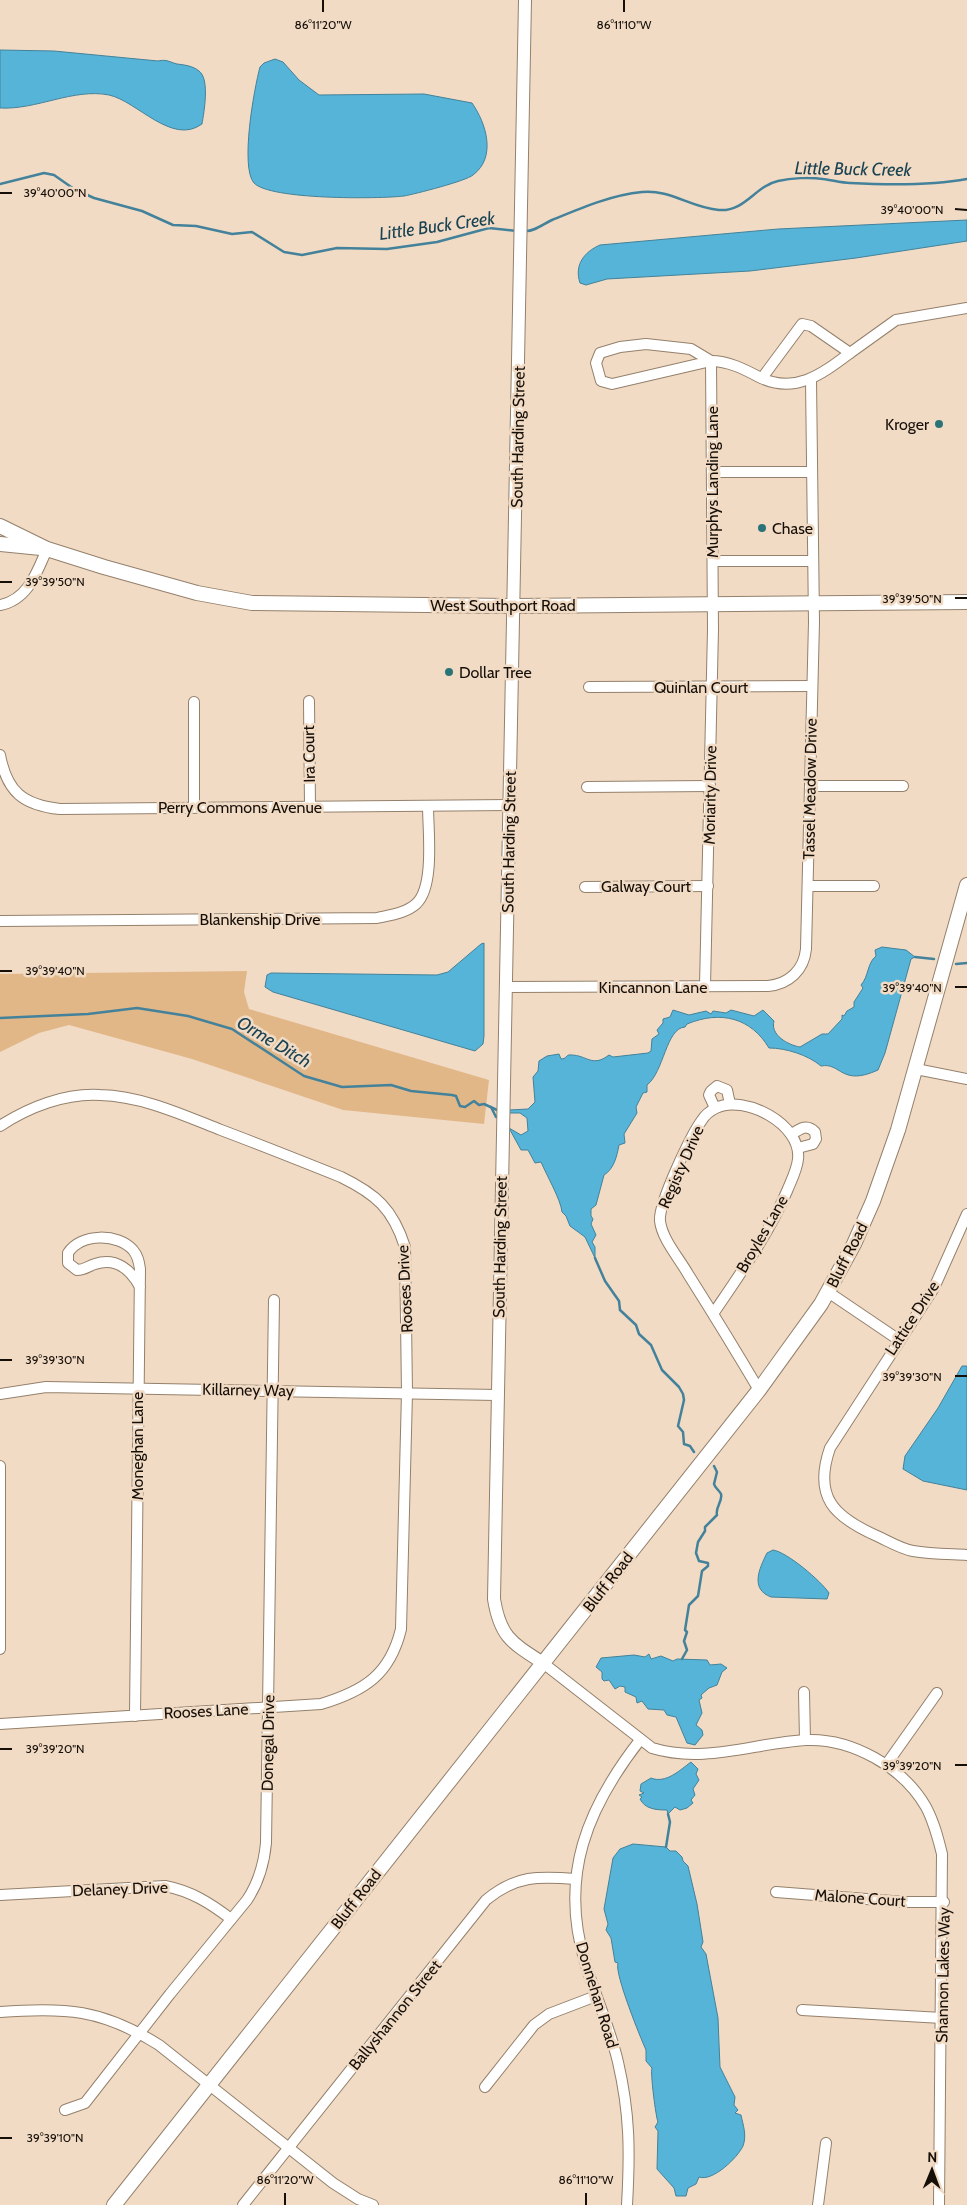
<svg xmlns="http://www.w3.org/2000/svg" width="967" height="2205" font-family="Cabin,sans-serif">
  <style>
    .green { fill: #e2b788 }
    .water { fill: #56b4d8; stroke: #43829a }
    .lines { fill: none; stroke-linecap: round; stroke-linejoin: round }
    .stream { stroke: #43829a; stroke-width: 2.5 }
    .minor-casing { stroke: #94806b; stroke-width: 12 }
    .tertiary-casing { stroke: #94806b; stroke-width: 14 }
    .secondary-casing { stroke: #94806b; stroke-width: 16 }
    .minor { stroke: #fff; stroke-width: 10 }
    .tertiary { stroke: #fff; stroke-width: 12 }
    .secondary { stroke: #fff; stroke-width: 14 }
    .ticks { fill: none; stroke: #160f08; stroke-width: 2 }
    .poi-dot { fill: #2a7478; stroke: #f1dbc5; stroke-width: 2 }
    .labels { text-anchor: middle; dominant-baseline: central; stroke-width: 5; stroke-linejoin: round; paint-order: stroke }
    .poi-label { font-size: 16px; fill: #160f08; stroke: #f1dbc5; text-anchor: start }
    .street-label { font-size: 16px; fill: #160f08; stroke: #f1dbc5 }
    .water-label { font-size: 18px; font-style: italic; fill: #194252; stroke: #f1dbc5 }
    .ticks-label { font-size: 12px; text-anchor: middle; fill: #160f08; stroke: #f1dbc5; stroke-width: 5; stroke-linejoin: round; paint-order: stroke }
  </style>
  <rect width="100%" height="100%" fill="#f1dbc5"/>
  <polygon class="green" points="247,971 244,992 249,1009 489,1080 484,1124 343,1110 192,1059 69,1025 39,1033 0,1052 0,974"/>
  <g class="water">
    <path d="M0,50l54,1 104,10c9,-2 11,1 19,3 8,1 16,2 22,7 11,8 5,41 3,53 -30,22 -65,-23 -93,-29 -36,-7 -72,15 -109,13z"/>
    <path d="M275,59l8,3 16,18 20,15 105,-1 48,9c14,20 25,54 1,72 -7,6 -58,19 -69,21 -25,3 -134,4 -150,-13 -14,-16 0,-94 6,-116l4,-4z"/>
    <path d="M967,220v21l-111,17 -106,13 -143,8 -21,6 -6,-2c-6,-18 4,-31 20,-38l178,-16z"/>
    <polygon points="484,943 484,1036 483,1044 475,1051 273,992 265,987 267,975 271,973 437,975 448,972 481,944"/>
    <path d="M882,947l24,3 9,7 -4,2 -26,94 -7,17c-37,17 -37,-8 -57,-4 -13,-11 -35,-18 -52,-18 -18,-30 -48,-38 -82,-24l-2,3c-19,1 -21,45 -38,58v7l-4,1 -7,14 1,6 -13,21 1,9 -6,2c-2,11 -5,24 -15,30l-8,30 -5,4v7l2,3 -2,5 5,11 -4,7 3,5v11l-10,-21 -15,-11 -4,-10 -4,-4c-1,-12 -16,-38 -21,-50l-6,1 -7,-13h-7l-12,-22 12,7 7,-4 -1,-13 -7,-5h-11v-3l19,-1 7,-7 -2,-25 5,-6 1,-10 8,-5 12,-2 2,5c6,0 5,-5 10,-4 16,0 21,13 38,0l4,2 35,-4 3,-2 1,-12 7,-5 -2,-4 6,-7v-4l7,-2 3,-7 16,5 17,-4 5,3 2,-3 13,2 5,-3 23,6 9,-6 11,11c-4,14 14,24 26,26l22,-13h6l14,-15v-4l2,1 3,-5 7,-4v-5l9,-14 -2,-3c8,-9 6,-22 15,-29l-1,-6z"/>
    <polygon points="962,1366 967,1366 967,1490 923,1481 903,1469 905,1456 938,1408"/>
    <path d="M773,1550c14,2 48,31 56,43l-2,6 -56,-2c-21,-8 -12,-28 -4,-44z"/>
    <polygon points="649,1654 651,1659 661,1656 673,1661 677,1659 707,1660 710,1665 721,1664 727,1668 722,1672 717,1685 709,1688 701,1695 702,1698 699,1700 702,1713 696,1725 702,1730 703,1735 695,1745 687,1743 676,1717 667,1715 664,1710 648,1709 642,1701 637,1703 636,1697 625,1692 625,1687 620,1686 615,1689 609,1680 604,1681 602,1679 602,1672 596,1667 601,1658 634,1655 645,1657"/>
    <path d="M691,1762l7,7 -2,5 3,6 -6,9 2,6 -4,5 2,3 -6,5 -7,2 -5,-3 -7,7 -1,-4c-11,0 -22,-1 -27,-11l2,-2 -3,-2 5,-2 -4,-2 1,-7 10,-6c15,6 29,-8 40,-16z"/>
    <path d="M633,1844l33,3 4,4h6l6,6 1,4 5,5 9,38 6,38 -2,5 5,7 12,64 2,49 15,30 -1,8 4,5 -3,3 6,2c2,10 6,20 2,31 -5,11 -30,36 -44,31l-3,7 -8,4 -2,8h-10l-2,-8 -17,-19 1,-38 -3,-4 3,-5c-2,-4 -8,-50 -6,-54l-6,-7v-11c-5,-11 -32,-77 -28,-87l-3,-1 -4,-24 -5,-8 2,-6 -4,-15 9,-51 7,-9z"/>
  </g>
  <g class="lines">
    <g class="stream">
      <polyline points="0,184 44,173 54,175 74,189 94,198 142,211 173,225 196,226 232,234 252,232 284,252 302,255 337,248 387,249 437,242 489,228 517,231"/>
      <path d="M525,231c9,1 18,-7 27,-11 29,-12 59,-25 90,-28 28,-3 49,16 77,18 26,2 36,-24 59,-29 13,-3 32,-4 45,-2 9,1 18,4 27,4 38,2 79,3 117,-4"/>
      <polyline points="915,957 934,959"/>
      <polyline points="956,964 967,963"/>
      <polyline points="0,1018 88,1014 137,1008 188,1016 232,1029 304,1076 342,1087 391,1085 411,1091 452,1095 456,1096 460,1106 465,1107 474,1101 479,1105 484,1104 497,1110"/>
      <polyline points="491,1107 496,1117"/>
      <polyline points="595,1258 605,1281 619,1301 620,1310 636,1325 639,1334 651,1345 662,1370 679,1387 683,1394 684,1400 678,1426 683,1432 684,1444 690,1446 694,1452"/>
      <path d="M682,1659l5,-9 -3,-9 3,-9 -2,-2 4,-25 9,-9 4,-25 6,-5v-3l-9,-2 -3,-8 2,-11 7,-11v-4l12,-12c-2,-8 6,-14 4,-21 -2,-4 -6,-6 -7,-10l3,-12 -3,-6"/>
      <polyline points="666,1847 670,1822 668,1814"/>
    </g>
    <g class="minor-casing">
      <g id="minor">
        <polygon points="646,344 691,349 711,361 612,384 601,381 596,363 600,353 620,347"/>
        <polyline points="762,378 802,324 811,326 850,353 896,320 967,308"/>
        <polyline points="712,472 812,472"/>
        <polyline points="713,561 813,561"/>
        <path d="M0,605c28,-5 37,-33 47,-56"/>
        <polyline points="589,687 812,686"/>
        <polyline points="309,701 310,806"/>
        <polyline points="194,702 194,806"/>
        <path d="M0,755c7,37 23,50 60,54l451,-4"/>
        <polyline points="810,786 903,786"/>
        <polyline points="587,787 710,786"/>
        <polyline points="808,886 874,886"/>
        <polyline points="585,887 708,886"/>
        <path d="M0,921l377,-3c13,-3 29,-5 39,-14 19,-17 12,-74 12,-98"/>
        <path d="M705,986l8,-357 -2,-268c17,0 33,8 48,16 36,18 63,-3 91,-24"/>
        <path d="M506,987l262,-1c21,-2 36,-16 38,-37l8,-327 -3,-242"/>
        <polyline points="916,1069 967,1079"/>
        <polyline points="715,1108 709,1095 711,1091 717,1086 727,1090 730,1104"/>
        <path d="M0,1126c29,-19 65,-33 100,-31 42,1 83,20 121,35 40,15 80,31 120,47 35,17 52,32 64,70l2,146 -6,236c-11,46 -37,62 -80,75l-321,20"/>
        <path d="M792,1134c9,-6 15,-10 23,-2l1,7 -3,5 -15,4"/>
        <path d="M967,1214l-33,74 -104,160c-17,49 4,69 47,88 11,5 24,13 36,15 17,3 36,3 54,4"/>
        <polyline points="828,1292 899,1340"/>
        <path d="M713,1314c27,-40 55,-79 74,-123 4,-10 10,-21 11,-32 4,-35 -54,-65 -82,-51 -6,3 -11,7 -14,12 -11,15 -44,84 -42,101 2,18 19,37 28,53 24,38 48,77 71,116"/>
        <polyline points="0,1394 46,1387 497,1395"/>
        <polyline points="0,1466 0,1649"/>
        <path d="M543,1663l109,85c52,16 102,-5 154,-8 46,-2 97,27 120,67 8,15 12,31 16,47l-3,351"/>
        <polyline points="804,1692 805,1740"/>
        <path d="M135,1716l5,-447c-1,-7 -2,-13 -7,-19 -15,-17 -52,-17 -65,3v10l9,7c8,0 11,-4 18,-6 21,-7 36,6 45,23"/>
        <polyline points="886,1765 937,1693"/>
        <polyline points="776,1892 905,1902 944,1902"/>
        <path d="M0,1895l165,-9c26,5 45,17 66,33"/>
        <polyline points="802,2010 942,2018"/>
        <path d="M0,2012c65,-5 102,-3 159,33l174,138 25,16 15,6"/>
        <polyline points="485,2087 534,2025 549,2014 596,1996"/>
        <path d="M65,2110l20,-7 85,-109 77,-94c12,-18 17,-36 19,-57l8,-543"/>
        <path d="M243,2205l243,-305c30,-25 53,-24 90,-21"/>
        <path d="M627,2205c3,-53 3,-91 -9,-143 -8,-34 -23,-67 -33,-100 -26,-86 2,-154 55,-222"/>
        <polyline points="818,2205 826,2143"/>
      </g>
    </g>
    <g class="tertiary-casing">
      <path id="tertiary" d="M525,0l-31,1599c6,38 18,44 49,64"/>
    </g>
    <g class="secondary-casing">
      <g id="secondary">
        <polyline points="0,526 47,549 104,567 197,593 252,603 515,606 967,602"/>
        <polyline points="0,544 41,548"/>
        <polyline points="114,2205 759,1390 821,1304 854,1244 873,1201 898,1130 967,885"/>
      </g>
    </g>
    <use href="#minor" class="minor"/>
    <use href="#tertiary" class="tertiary"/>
    <use href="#secondary" class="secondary"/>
  </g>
  <path class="ticks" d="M323,12v-12M624,12v-12M0,193h12M955,209l12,1M0,582h12M955,598h12M0,971h12M955,987h12M0,1360h12M955,1376h12M0,1749h12M955,1765h12M0,2138h12M285,2205v-12M586,2205v-12"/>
  <g class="poi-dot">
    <circle cx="939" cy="424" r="5"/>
    <circle cx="762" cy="528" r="5"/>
    <circle cx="449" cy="672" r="5"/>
  </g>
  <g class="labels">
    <g class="poi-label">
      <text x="929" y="424" text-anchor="end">Kroger</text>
      <text x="772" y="528">Chase</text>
      <text x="459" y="672">Dollar Tree</text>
    </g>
    <g class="street-label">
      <text transform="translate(518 437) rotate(-89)">South Harding Street</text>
      <text transform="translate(712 482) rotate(-90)">Murphys Landing Lane</text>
      <text x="503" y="605">West Southport Road</text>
      <text x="701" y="687">Quinlan Court</text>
      <text transform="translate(309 754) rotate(-91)">Ira Court</text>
      <text transform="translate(810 789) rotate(-89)">Tassel Meadow Drive</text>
      <text transform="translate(710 795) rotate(-89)">Moriarity Drive</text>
      <text x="240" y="807">Perry Commons Avenue</text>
      <text transform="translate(509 842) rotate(-89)">South Harding Street</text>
      <text x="646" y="886">Galway Court</text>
      <text x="260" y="919">Blankenship Drive</text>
      <text x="653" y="987">Kincannon Lane</text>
      <text transform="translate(681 1167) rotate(-66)">Registy Drive</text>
      <text transform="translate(762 1234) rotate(-60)">Broyles Lane</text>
      <text transform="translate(500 1247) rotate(-89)">South Harding Street</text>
      <text transform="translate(847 1255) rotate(-63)">Bluff Road</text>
      <text transform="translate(405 1289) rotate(-93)">Rooses Drive</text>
      <text transform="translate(912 1318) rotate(-57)">Lattice Drive</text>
      <text transform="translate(248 1390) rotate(1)">Killarney Way</text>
      <text transform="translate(137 1446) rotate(-90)">Moneghan Lane</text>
      <text transform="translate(608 1582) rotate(-52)">Bluff Road</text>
      <text transform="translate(206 1711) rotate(-3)">Rooses Lane</text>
      <text transform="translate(268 1743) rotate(-89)">Donegal Drive</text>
      <text transform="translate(120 1889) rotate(-2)">Delaney Drive</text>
      <text transform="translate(860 1898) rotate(4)">Malone Court</text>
      <text transform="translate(356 1899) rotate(-52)">Bluff Road</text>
      <text transform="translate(943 1975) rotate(-89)">Shannon Lakes Way</text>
      <text transform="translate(597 1995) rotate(73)">Donnehan Road</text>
      <text transform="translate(395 2015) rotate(-51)">Ballyshannon Street</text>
    </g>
    <g class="water-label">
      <text transform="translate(853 169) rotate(1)">Little Buck Creek</text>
      <text transform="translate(437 226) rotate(-8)">Little Buck Creek</text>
      <text transform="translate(274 1042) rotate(31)">Orme Ditch</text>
    </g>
  </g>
  <g class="ticks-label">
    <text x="323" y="29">86°11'20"W</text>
    <text x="624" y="29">86°11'10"W</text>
    <text x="55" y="197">39°40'00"N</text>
    <text x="912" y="214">39°40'00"N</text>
    <text x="55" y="586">39°39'50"N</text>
    <text x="912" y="603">39°39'50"N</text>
    <text x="55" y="975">39°39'40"N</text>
    <text x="912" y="992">39°39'40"N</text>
    <text x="55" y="1364">39°39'30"N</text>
    <text x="912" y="1381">39°39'30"N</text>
    <text x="55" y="1753">39°39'20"N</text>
    <text x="912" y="1770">39°39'20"N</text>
    <text x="55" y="2142">39°39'10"N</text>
    <text x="285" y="2184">86°11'20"W</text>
    <text x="586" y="2184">86°11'10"W</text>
  </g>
  <g transform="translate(932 2170) rotate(1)" stroke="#f1dbc5" stroke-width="4" paint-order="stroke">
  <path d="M0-4L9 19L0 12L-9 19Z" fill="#160f08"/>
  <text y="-8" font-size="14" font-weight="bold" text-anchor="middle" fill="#160f08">N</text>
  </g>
</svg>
